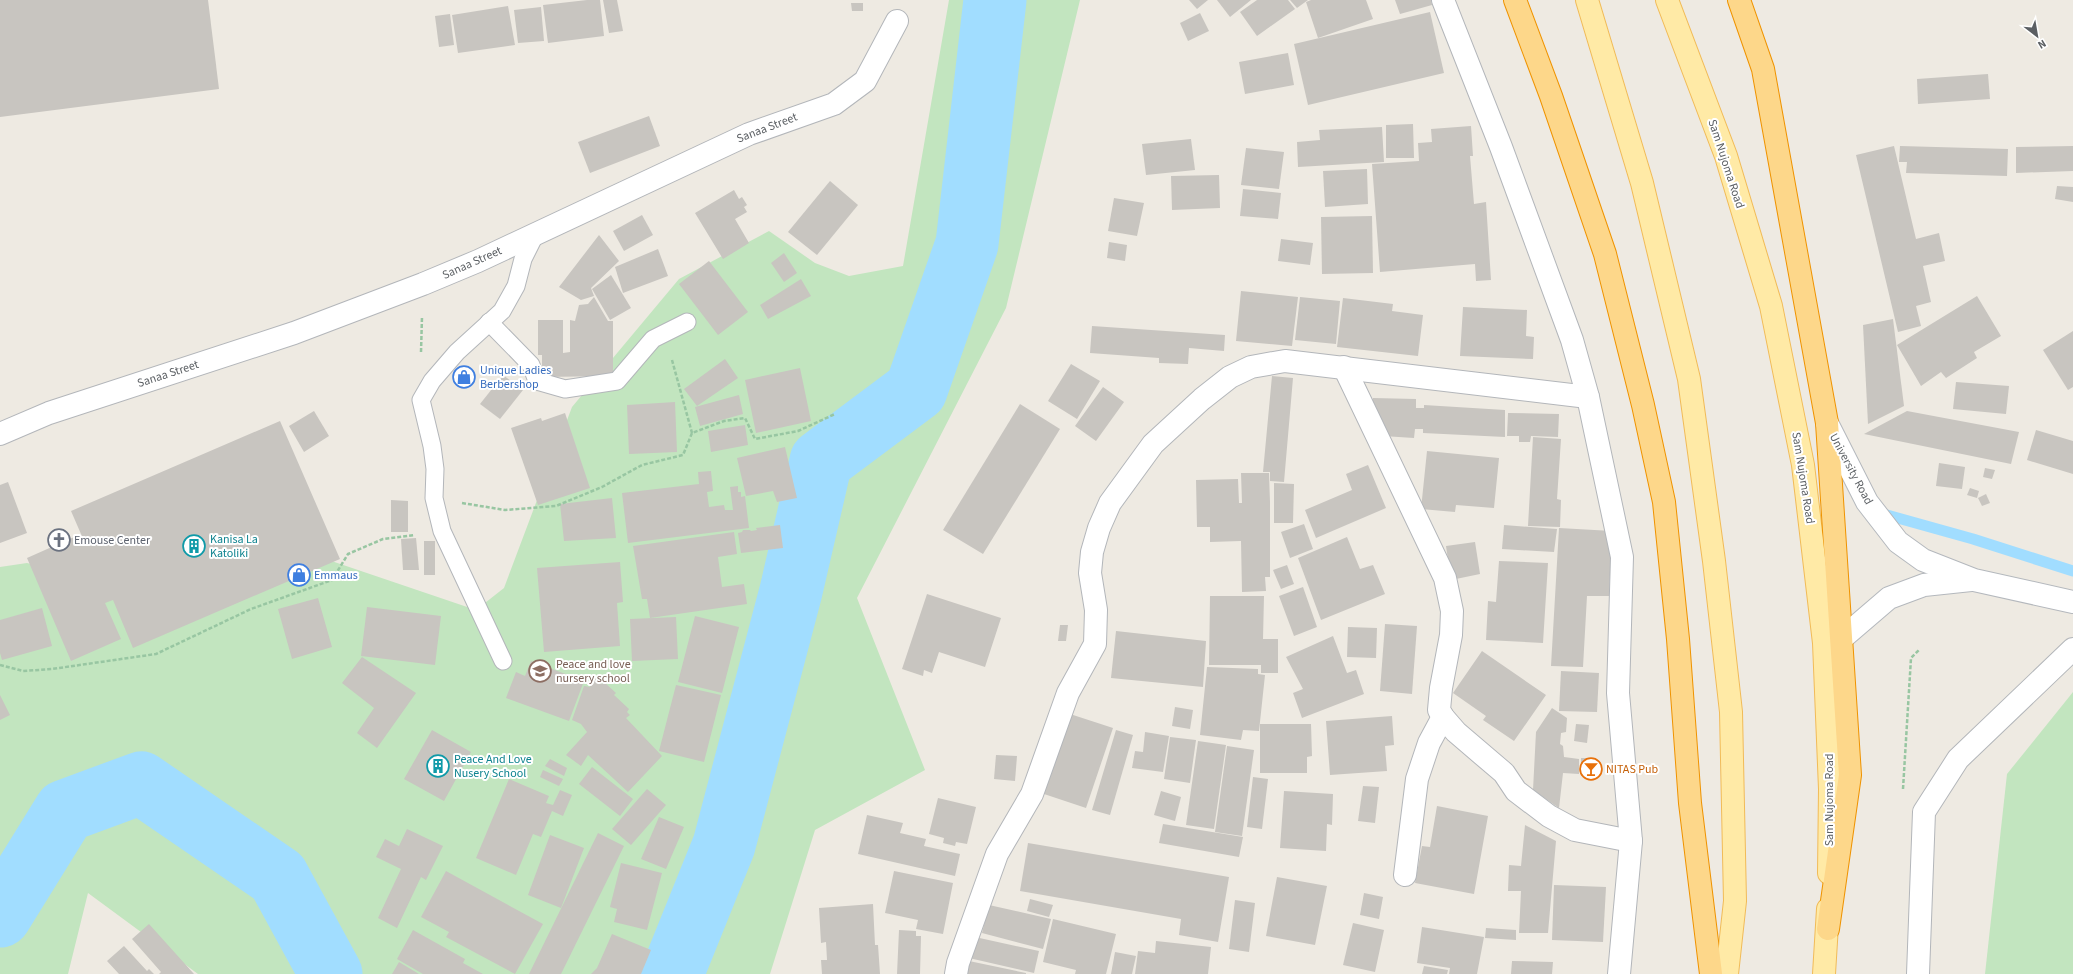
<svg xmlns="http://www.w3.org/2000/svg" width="2073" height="974" font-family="'Source Sans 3',sans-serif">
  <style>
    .green { fill: #c2e5bf }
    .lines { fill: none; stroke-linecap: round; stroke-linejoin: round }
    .stream { stroke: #a1ddff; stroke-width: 11 }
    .river { stroke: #a1ddff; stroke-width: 63 }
    .building { fill: #c8c5c0 }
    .lane-casing { stroke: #b3b6ba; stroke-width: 19 }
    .street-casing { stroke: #b3b6ba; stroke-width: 24 }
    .secondary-casing { stroke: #b4b8bd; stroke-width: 24 }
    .primary-casing { stroke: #f1bb58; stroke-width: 24 }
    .highway-casing { stroke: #ef9301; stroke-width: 24 }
    .path { stroke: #98c6a2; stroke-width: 2.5; stroke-dasharray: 4 2; stroke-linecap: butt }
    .lane { stroke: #fff; stroke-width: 17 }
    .street { stroke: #fff; stroke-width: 22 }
    .secondary { stroke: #fff; stroke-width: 22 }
    .primary { stroke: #ffeaa6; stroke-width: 22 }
    .highway { stroke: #fdd78a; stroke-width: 22 }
    .labels { text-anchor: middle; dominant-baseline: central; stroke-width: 4; stroke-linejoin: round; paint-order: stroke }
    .street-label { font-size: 12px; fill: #5b5f63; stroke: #fff }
    .shop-label { font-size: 12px; fill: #366cbe; stroke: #fff; text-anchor: start }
    .culture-label { font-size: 12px; fill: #0d838f; stroke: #fff; text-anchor: start }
    .worship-label { font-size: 12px; fill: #5b616d; stroke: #fff; text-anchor: start }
    .education-label { font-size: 12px; fill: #785e54; stroke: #fff; text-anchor: start }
    .food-label { font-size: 12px; fill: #c56008; stroke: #fff; text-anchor: start }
  </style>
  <rect width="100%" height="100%" fill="#eeeae2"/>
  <g class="green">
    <polygon points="949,0 1080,0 1006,308 857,598 925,770 815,830 770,974 198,974 88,893 68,974 0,974 0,567 27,563 159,599 299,550 476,610 504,588 572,407 679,279 769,231 815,263 849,276 903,266"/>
    <polygon points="2073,692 2073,974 1985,974 2007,774"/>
  </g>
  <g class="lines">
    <polyline class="stream" points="1887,515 1973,539 2073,571"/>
    <g class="river">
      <polyline points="0,916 65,811 141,783 278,877 331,974"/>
      <polyline points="672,974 724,845 791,591 821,461 916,390 967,244 995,0"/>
    </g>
  </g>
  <g class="building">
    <polygon points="0,0 208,0 219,89 0,117"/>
    <polygon points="587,0 600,0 604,36 548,43 543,5"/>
    <polygon points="603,0 617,0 623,31 609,33"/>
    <polygon points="1189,0 1208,0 1197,9"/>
    <polygon points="1217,0 1251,0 1230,17"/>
    <polygon points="1257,0 1288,0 1295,9 1257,36 1240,12"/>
    <polygon points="1290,0 1308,0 1297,8"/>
    <polygon points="1311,0 1366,0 1373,19 1318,38 1306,2"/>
    <polygon points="1395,0 1431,0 1432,5 1400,14"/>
    <polygon points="851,3 863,3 863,11 852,11"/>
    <polygon points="508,6 515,45 458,53 452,15"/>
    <polygon points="541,7 544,41 518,43 514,10"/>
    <polygon points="1430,12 1444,73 1308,105 1294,44"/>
    <polygon points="1200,13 1209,31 1188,41 1180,23"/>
    <polygon points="450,14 454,45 439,47 435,16"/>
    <polygon points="1288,53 1294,85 1245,94 1239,62"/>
    <polygon points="1988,74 1990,99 1918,104 1917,79"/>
    <polygon points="649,116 660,146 590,173 578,142"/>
    <polygon points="1413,124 1414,158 1386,158 1386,125"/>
    <polygon points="1471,126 1473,156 1470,156 1474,204 1486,202 1491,280 1476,281 1475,264 1380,272 1372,164 1419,161 1418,143 1432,142 1431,129"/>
    <polygon points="1382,127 1384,162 1298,167 1297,142 1320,140 1319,130"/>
    <polygon points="1191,139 1195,170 1146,175 1142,144"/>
    <polygon points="1894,146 1916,239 1939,233 1945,261 1923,266 1931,302 1916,306 1921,326 1898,332 1856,155"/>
    <polygon points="1900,146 2008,149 2007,176 1906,173 1907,162 1899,162"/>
    <polygon points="2073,146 2073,171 2016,173 2016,147"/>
    <polygon points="1246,148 1284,152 1279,189 1241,185"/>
    <polygon points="1367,169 1368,204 1325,207 1323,171"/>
    <polygon points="1219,175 1220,208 1172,210 1171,176"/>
    <polygon points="830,181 858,205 817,255 788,232"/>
    <polygon points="2057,186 2073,187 2073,202 2055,199"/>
    <polygon points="1243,189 1281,193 1278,219 1240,216"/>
    <polygon points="734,190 739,199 742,197 747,205 744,207 747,212 735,219 749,243 723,259 695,213"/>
    <polygon points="1114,198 1144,203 1137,236 1108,231"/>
    <polygon points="642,215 653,235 624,251 613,231"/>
    <polygon points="1372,216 1373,273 1322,274 1321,217"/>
    <polygon points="599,235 619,261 591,288 594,296 581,300 559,287"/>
    <polygon points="1281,239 1313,243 1310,265 1278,261"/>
    <polygon points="1109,242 1127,245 1125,261 1107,258"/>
    <polygon points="658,249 668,276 623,293 615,267"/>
    <polygon points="784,253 797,273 784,282 771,263"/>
    <polygon points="709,261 748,312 718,335 679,284"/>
    <polygon points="611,275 631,308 610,320 592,289"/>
    <polygon points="801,279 811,296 768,319 760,305"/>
    <polygon points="1241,291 1298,297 1292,346 1236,341"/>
    <polygon points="1977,296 2001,336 1974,352 1977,358 1946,378 1941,372 1921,386 1897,345"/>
    <polygon points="594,297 608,321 613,321 613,376 542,377 542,355 538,355 538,320 563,320 563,353 570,352 570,320 575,321 579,305 588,304"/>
    <polygon points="1300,297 1340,301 1336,344 1295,340"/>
    <polygon points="1343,298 1393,304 1392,311 1423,315 1418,356 1337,347"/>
    <polygon points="1463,307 1527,310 1526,336 1534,337 1533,359 1460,356"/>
    <polygon points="1893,319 1904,406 1868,424 1863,325"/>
    <polygon points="1092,326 1225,335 1224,351 1189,348 1188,364 1159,363 1159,358 1090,353"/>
    <polygon points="2073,331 2073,387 2068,390 2043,350"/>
    <polygon points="725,359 738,378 697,406 684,389"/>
    <polygon points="1071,364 1100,381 1077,419 1048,401"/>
    <polygon points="800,368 811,421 756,433 745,380"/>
    <polygon points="503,375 523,390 500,419 480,404"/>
    <polygon points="1272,376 1293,378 1284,482 1270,481 1270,472 1263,472"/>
    <polygon points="1956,382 2009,386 2006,414 1953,409"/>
    <polygon points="1103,387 1124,402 1096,441 1075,426"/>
    <polygon points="739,395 743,414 700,426 695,407"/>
    <polygon points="1373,398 1416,399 1416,408 1424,408 1424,405 1505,410 1505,437 1423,433 1423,429 1415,429 1414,438 1383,436 1372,404"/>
    <polygon points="675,402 677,452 629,454 627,405"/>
    <polygon points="1020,404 1060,429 983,554 943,530"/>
    <polygon points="314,411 329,436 304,452 289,426"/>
    <polygon points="1907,411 2019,432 2011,464 1864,434"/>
    <polygon points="565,413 590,488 538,505 511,428 541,418 542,421"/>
    <polygon points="1508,413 1559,414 1558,437 1531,436 1530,442 1519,442 1519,436 1507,436"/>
    <polygon points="280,421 340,559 133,648 113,600 105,603 121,639 71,661 27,558 81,534 71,511"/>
    <polygon points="745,425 748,445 711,452 708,431"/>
    <polygon points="2036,430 2073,441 2073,474 2027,460"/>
    <polygon points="1533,437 1561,439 1557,499 1561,500 1560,527 1528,526"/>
    <polygon points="785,447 797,498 777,502 773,491 746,496 737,458"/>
    <polygon points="1427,451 1499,458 1494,508 1456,505 1455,512 1421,509"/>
    <polygon points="1939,463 1965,467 1962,489 1936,486"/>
    <polygon points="1368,465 1386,508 1316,538 1305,510 1352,490 1346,474"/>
    <polygon points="1985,468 1995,470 1992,479 1983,477"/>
    <polygon points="711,471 713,491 707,492 709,507 724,505 725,510 733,510 730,487 738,486 738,492 741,492 741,497 745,496 749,528 628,543 622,493 699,484 698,472"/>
    <polygon points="1241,473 1269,473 1270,502 1259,502 1270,502 1270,577 1265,577 1266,591 1242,592 1241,541 1210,542 1210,527 1197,527 1196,480 1238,479 1239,503 1242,503"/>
    <polygon points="8,482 27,533 0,543 0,485"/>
    <polygon points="1274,483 1294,484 1293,523 1274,523"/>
    <polygon points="1970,488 1979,491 1977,498 1967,495"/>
    <polygon points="1986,494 1990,503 1982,506 1978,498"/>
    <polygon points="612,498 616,538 564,541 560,504"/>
    <polygon points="391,500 408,501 408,532 391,532"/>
    <polygon points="1304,524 1313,549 1290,558 1281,532"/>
    <polygon points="780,525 783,548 741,553 738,533 742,532 743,530 750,530 751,531 757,530 756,528"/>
    <polygon points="1504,525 1557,529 1554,552 1502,549"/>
    <polygon points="1559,528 1612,531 1609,596 1587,596 1583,667 1551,666"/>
    <polygon points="734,532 737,554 718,557 722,587 744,584 747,604 650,618 647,599 642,599 633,546"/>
    <polygon points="1347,537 1360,569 1373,565 1385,594 1321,620 1298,558"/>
    <polygon points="416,538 419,570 403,570 401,539"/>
    <rect x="424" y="541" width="11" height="34"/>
    <polygon points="1475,542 1480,574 1451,580 1446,546"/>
    <polygon points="1499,561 1548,563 1543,643 1486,640 1488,601 1496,602"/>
    <polygon points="620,562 623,602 617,603 620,646 544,652 537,568"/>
    <polygon points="1287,565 1294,584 1281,589 1273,570"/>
    <polygon points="1303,587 1317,627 1294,636 1279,596"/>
    <polygon points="927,594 1001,618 985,667 939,652 932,673 924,670 923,676 902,669"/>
    <polygon points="1210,596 1264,596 1263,639 1278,639 1278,673 1261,673 1261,665 1209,665"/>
    <polygon points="318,598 332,647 292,659 278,609"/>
    <polygon points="367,607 441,616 435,665 361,656"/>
    <polygon points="42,608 52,646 2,660 0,653 0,620"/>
    <polygon points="695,616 739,627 722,693 678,682"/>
    <polygon points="676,617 678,659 632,661 630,619"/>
    <polygon points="1385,624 1417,626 1412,694 1380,691"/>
    <polygon points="1060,625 1068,625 1066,641 1058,641"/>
    <polygon points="1348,627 1377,628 1376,658 1347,657"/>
    <polygon points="1116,631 1206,641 1203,687 1111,678"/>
    <polygon points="1333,636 1347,673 1356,670 1364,694 1302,718 1293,693 1303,689 1286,657"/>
    <polygon points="1482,651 1546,695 1514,741 1483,720 1486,716 1453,693"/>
    <polygon points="362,657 416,693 377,748 357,733 374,708 342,683"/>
    <polygon points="531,661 584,681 569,721 506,698 516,672 525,676"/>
    <polygon points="1207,667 1258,669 1258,674 1265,675 1259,731 1243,730 1241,740 1200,735"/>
    <polygon points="1561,671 1599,673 1597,712 1559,711"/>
    <polygon points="593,676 602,684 604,682 616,693 614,695 629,709 627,712 630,715 626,718 662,756 628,792 588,755 581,766 566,755 587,732 581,724 572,720 584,686 590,687"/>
    <polygon points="676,685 721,695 704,762 659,751"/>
    <polygon points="0,695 10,715 0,720"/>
    <polygon points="1175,707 1193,710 1190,729 1172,726"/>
    <polygon points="1552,708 1567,718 1566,732 1561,733 1560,744 1563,746 1564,757 1579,759 1579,774 1563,773 1559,808 1533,790 1536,732"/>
    <polygon points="1067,713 1113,728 1086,808 1041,793"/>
    <polygon points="1392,716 1394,745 1385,746 1387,771 1330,775 1326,721"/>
    <polygon points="1260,724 1311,724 1312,756 1307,757 1307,773 1260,773"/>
    <polygon points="1576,724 1589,725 1587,743 1574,741"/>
    <polygon points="432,730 471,752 444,801 404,779"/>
    <polygon points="1116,730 1133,735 1110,815 1092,810"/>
    <polygon points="1145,732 1169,736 1163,772 1132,768 1135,751 1143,752"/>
    <polygon points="1170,737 1196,740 1190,783 1164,779"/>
    <polygon points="1198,741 1226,745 1214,829 1186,825"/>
    <polygon points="1227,746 1254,750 1242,836 1215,832"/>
    <polygon points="996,755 1017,756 1015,781 994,779"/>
    <rect x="1581" y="758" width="11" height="18"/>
    <polygon points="550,759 567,768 564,776 545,766"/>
    <polygon points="592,767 633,799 620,816 579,784"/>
    <polygon points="543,770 563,779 559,786 540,777"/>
    <polygon points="1253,777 1268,779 1262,829 1247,827"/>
    <polygon points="509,779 549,796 546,803 553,805 560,790 572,795 563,816 552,811 541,837 533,834 516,875 476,858"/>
    <polygon points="1363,786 1379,787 1375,823 1358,821"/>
    <polygon points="647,789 666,805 631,845 612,829"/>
    <polygon points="1161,791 1181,797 1175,821 1154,815"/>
    <polygon points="1284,791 1333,794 1332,825 1327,824 1326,851 1280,848"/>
    <polygon points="938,798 976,807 967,844 956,842 955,846 943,843 944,838 929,834"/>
    <polygon points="1437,806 1488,816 1474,894 1415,883 1422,846 1430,847"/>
    <polygon points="867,815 903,823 900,833 926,839 924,846 960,854 955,876 858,854"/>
    <polygon points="659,817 684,827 666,869 641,859"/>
    <polygon points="1163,824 1243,837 1239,857 1159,843"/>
    <polygon points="1525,825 1556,841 1548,933 1519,933 1521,891 1508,891 1509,865 1521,866"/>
    <polygon points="407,829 443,846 426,880 421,877 397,928 378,918 401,869 376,857 385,839 399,846"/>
    <polygon points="598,833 624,846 561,974 529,974"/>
    <polygon points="550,835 584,848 561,908 528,895"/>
    <polygon points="1028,843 1229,877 1218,942 1179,935 1181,919 1020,891"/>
    <polygon points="621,863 662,873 647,930 614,922 617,909 610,907"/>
    <polygon points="446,871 543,924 515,974 446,937 449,932 421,917"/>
    <polygon points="894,871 953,883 943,934 916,929 918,920 885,913"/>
    <polygon points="1277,877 1327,886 1315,945 1266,936"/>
    <polygon points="1554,885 1606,887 1603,942 1552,940"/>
    <polygon points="1364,893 1383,897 1379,919 1360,915"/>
    <polygon points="1030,899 1053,905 1049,917 1027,911"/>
    <polygon points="1235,900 1255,903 1249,952 1229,949"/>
    <polygon points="873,904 875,945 878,945 880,974 822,974 821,960 827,960 826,942 821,943 819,908"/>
    <polygon points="989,905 1051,919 1043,949 982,933"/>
    <polygon points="1053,919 1116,934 1106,974 1075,974 1076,970 1043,962"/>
    <polygon points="1353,923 1384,930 1375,972 1343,965"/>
    <polygon points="149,924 194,974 159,974 161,972 132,939"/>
    <polygon points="1422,927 1484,937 1477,974 1449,974 1450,968 1417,963"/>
    <polygon points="1486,928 1516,930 1516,940 1485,938"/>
    <polygon points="413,930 465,959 463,963 483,974 423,974 397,959"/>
    <polygon points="899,930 916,931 916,936 921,936 920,974 897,974"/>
    <polygon points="612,934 651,950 641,974 591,974 597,968"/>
    <polygon points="975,937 1039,951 1034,973 969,958"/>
    <polygon points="1156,941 1211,947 1208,974 1135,974 1138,951 1155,953"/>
    <polygon points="124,946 147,971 149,969 154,974 119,974 107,961"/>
    <polygon points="1115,952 1136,956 1132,974 1111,974"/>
    <polygon points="969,961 1026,973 1026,974 966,974"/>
    <polygon points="1512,961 1553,962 1552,974 1511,974"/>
    <polygon points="399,962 419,974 392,974"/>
    <polygon points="1424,966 1448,970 1447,974 1422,974"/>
  </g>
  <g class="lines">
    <g class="lane-casing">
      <g id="lane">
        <polyline points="489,322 531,365 537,381 565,389 617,381 653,339 687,322"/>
        <polyline points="503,661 442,531 434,498 435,469 432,446 421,400 432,381 457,352 502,311 516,286 523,259 535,235"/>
      </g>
    </g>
    <g class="street-casing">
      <g id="street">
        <polyline points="1443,0 1501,147 1572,340 1588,397 1622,557 1618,693 1631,841 1619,974"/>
        <polyline points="1344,367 1445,578 1452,611 1451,635 1441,688 1439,710 1443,717 1456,732 1504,773 1516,791 1549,816 1575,830 1631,841"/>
        <polyline points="0,434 49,413 294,333 423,284 478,261 749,134 834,104 865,81 897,21"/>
        <polyline points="1405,875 1417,779 1429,743 1443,717"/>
        <polyline points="956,974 958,963 997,854 1032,794 1068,693 1095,644 1096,610 1090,573 1092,552 1099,528 1110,503 1153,444 1202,399 1230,377 1251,367 1285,361 1588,397"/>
        <polyline points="1918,974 1924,812 1958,759 2073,649"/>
      </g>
    </g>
    <g class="secondary-casing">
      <g id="secondary">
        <polyline points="1827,423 1867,502 1898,542 1923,560 1974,580 2073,602"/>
        <polyline points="1840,640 1889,598 1924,585 1971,580"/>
      </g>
    </g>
    <g class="primary-casing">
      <g id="primary">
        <polyline points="1587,0 1642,183 1689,379 1714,561 1731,712 1735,901 1727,974"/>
        <polyline points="1667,0 1726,156 1771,306 1803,465 1824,643 1830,789 1829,873"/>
        <polyline points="1824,974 1828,909"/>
      </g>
    </g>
    <g class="highway-casing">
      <g id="highway">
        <polyline points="1515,0 1551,96 1605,254 1643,405 1664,502 1678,639 1690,803 1711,974"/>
        <polyline points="1739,0 1763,69 1827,423 1850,775 1828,929"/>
      </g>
    </g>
    <g class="path">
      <polyline points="421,352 422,317"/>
      <polyline points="672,360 692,433"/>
      <polyline points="462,503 505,510 556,506 602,487 642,465 683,455 692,433 724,421 745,418 755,439 798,431 835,414"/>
      <polyline points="0,665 23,671 52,669 156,654 251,609 332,580 348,554 383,539 415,535"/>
      <polyline points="1903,789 1911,658 1920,649"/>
    </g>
    <use href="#lane" class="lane"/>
    <use href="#street" class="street"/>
    <use href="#secondary" class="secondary"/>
    <use href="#primary" class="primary"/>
    <use href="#highway" class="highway"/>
  </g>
  <defs>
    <g id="shop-ring" transform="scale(1.15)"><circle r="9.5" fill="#fff" stroke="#3f7fe0" stroke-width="1.5"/><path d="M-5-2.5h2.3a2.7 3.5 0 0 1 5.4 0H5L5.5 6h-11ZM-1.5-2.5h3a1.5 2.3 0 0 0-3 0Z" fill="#3f7fe0"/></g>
    <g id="church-ring" transform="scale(1.15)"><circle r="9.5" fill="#fff" stroke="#6b7280" stroke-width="1.5"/><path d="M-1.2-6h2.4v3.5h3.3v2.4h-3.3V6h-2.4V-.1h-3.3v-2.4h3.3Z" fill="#6b7280"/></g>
    <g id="building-ring" transform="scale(1.15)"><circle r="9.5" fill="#fff" stroke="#0f9aa8" stroke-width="1.5"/><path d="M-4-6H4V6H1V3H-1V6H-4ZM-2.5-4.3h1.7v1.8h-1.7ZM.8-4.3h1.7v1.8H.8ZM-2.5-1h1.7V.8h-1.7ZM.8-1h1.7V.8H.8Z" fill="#0f9aa8"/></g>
    <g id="school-ring" transform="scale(1.15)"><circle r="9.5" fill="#fff" stroke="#8d6e63" stroke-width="1.5"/><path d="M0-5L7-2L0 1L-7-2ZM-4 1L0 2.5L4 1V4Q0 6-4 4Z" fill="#8d6e63"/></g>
    <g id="bar-ring" transform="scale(1.15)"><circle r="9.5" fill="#fff" stroke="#e8710a" stroke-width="1.5"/><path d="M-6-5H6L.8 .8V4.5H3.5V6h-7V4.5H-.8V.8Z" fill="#e8710a"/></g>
  </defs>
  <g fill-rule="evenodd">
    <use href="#shop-ring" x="464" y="377"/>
    <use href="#church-ring" x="59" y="540"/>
    <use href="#building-ring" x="194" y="546"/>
    <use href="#shop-ring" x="299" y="575"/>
    <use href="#school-ring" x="540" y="671"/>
    <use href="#building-ring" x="438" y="766"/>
    <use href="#bar-ring" x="1591" y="769"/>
  </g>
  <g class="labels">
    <g class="street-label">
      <text transform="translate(767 128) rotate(-21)">Sanaa Street</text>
      <text transform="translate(1726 164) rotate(72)">Sam Nujoma Road</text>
      <text transform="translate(472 263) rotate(-24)">Sanaa Street</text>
      <text transform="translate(168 374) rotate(-18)">Sanaa Street</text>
      <text transform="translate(1851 469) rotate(62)">University Road</text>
      <text transform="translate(1803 478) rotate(81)">Sam Nujoma Road</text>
      <text transform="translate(1829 800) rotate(-90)">Sam Nujoma Road</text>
    </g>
    <g class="shop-label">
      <text x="480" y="370">Unique Ladies<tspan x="480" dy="14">Berbershop</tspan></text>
      <text x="314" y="575">Emmaus</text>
    </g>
    <g class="culture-label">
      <text x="210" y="539">Kanisa La<tspan x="210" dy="14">Katoliki</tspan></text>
      <text x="454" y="759">Peace And Love<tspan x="454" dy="14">Nusery School</tspan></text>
    </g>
    <g class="worship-label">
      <text x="74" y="540">Emouse Center</text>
    </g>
    <g class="education-label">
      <text x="556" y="664">Peace and love<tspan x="556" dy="14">nursery school</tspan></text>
    </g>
    <g class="food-label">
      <text x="1606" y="769">NITAS Pub</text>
    </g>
  </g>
  <g transform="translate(2037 36) rotate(149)" stroke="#ffffff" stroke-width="3" paint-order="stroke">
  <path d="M0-3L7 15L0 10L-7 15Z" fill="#5b5f63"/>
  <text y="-6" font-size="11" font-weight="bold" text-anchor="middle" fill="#5b5f63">N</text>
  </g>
</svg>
